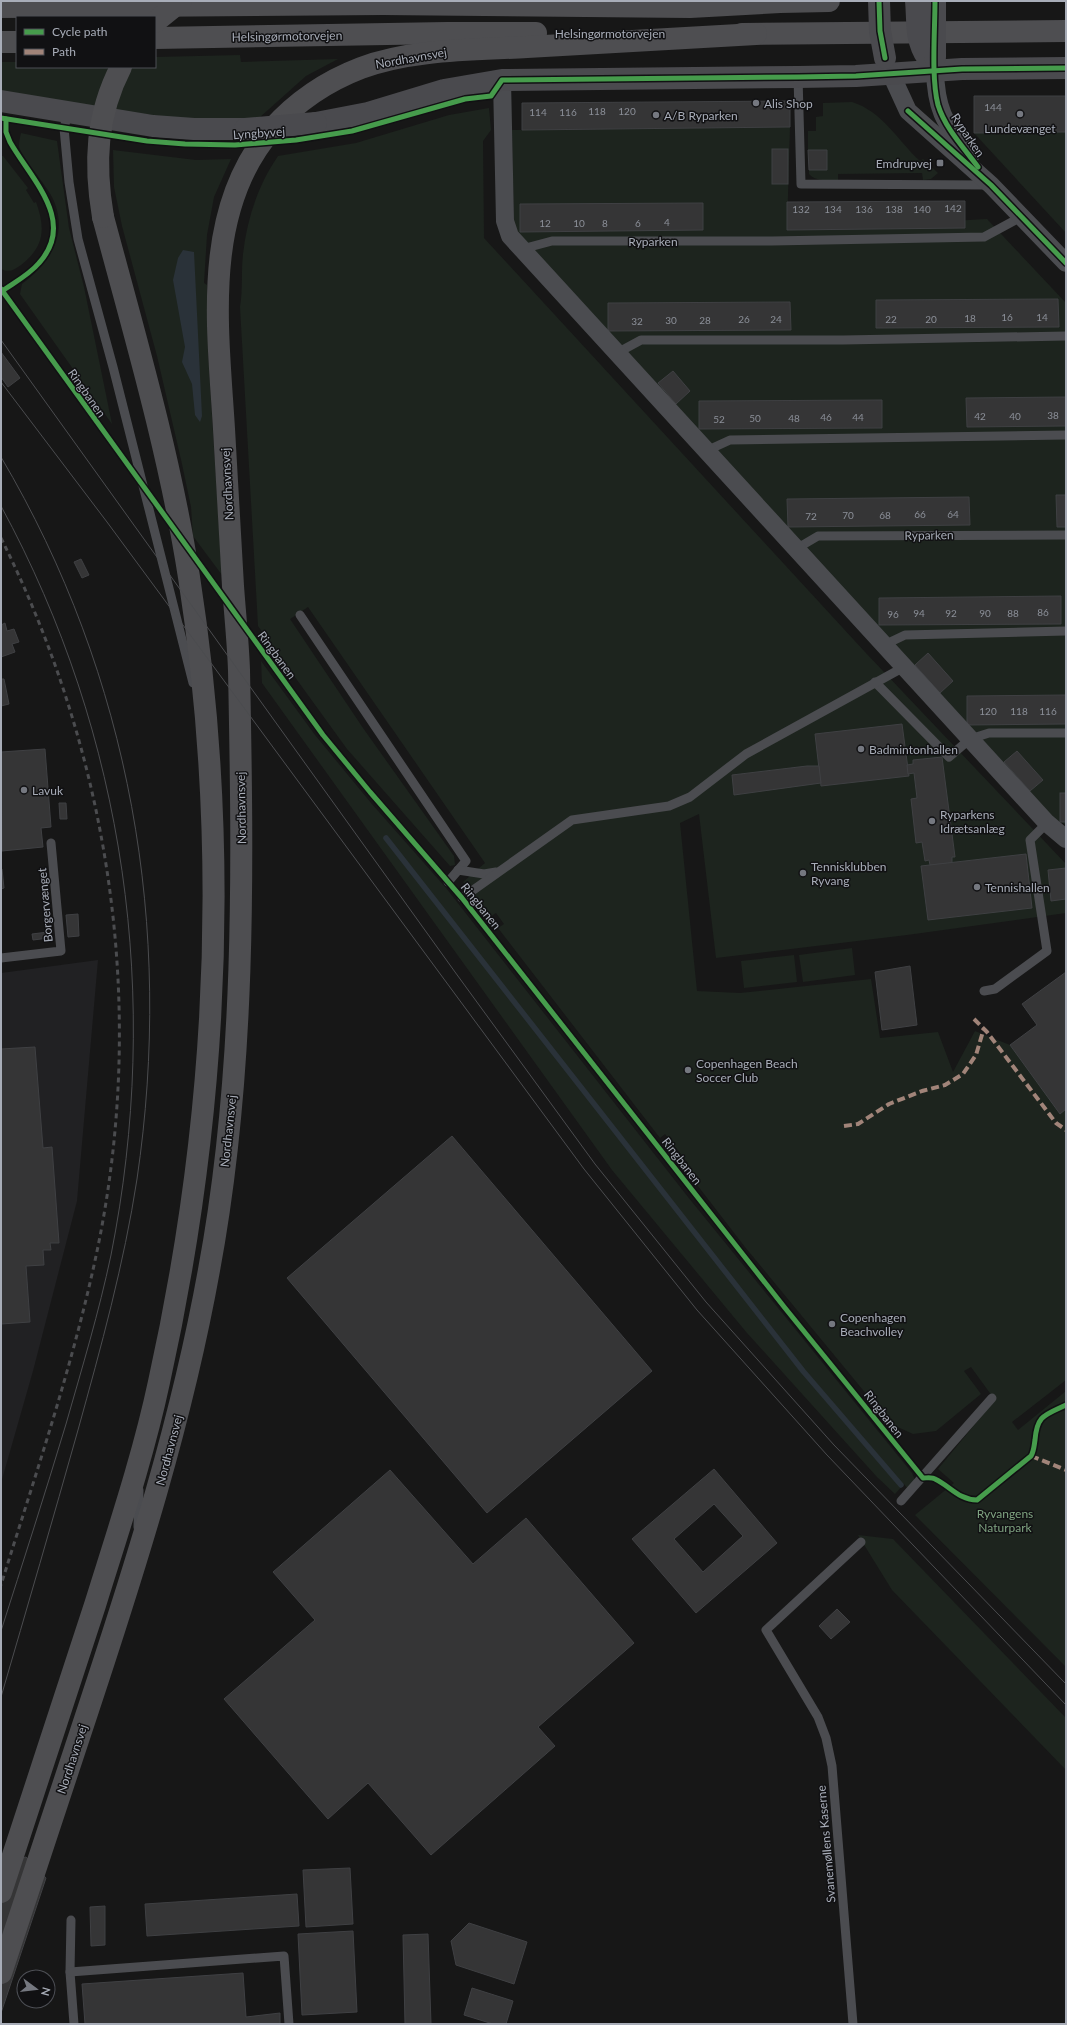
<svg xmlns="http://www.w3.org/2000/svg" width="1067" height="2025" font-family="Lato,sans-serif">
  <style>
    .built { fill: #212123 }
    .green { fill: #1d241e }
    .water { fill: #2a3239 }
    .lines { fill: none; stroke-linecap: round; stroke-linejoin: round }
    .stream { stroke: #2a3239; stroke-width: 5.5 }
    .building { fill: #353536; stroke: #3f4043; fill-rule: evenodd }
    .lane { stroke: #4b4c50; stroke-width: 9 }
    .street { stroke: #4b4c50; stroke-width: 18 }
    .secondary { stroke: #4a4a4e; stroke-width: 22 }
    .highway { stroke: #4e4e51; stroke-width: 22 }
    .tram { stroke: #4b4c4f; stroke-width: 1 }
    .rail { stroke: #4b4c4f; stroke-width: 3; stroke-dasharray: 5 4; stroke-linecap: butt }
    .secondary-bridge { stroke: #4a4a4e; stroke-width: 22 }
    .highway-bridge { stroke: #4e4e51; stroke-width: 22 }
    .quiet { stroke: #a18479; stroke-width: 4; stroke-dasharray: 8 4; stroke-linecap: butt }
    .cycleway-casing { stroke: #111113; stroke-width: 8 }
    .cycleway { stroke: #469c4c; stroke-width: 5 }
    .poi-dot { fill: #757880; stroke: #111113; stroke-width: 1.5 }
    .labels { text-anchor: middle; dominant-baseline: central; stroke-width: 3; stroke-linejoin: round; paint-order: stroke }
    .number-label { font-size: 10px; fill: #8b8f98 }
    .street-label { font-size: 12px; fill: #a8adb8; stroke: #111113 }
    .poi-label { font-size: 12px; fill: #a8adb8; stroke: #111113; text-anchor: start }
    .park-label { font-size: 12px; fill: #7fa381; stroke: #111113 }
  </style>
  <rect width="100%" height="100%" fill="#171717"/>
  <polygon class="built" points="98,960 77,1201 33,1371 1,1483 1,973"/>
  <g class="green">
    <polygon points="240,55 241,62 338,59 306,76 259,118 195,121 1,94 1,62 17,62 17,67 155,67 155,57"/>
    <path d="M852,102c30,9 47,40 68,59l3,-2 15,14 -7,6 -8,1 -1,-7 -84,1v6c-11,0 -22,2 -29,-6v-4h18v-19l-19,-1v-19h8v-14l7,-1v-13z"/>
    <path d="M489,108l2,22 -8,11 1,97 381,414 201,212v49l-159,22 -191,23 -17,-144 -19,9 17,168 43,2 131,-14 9,59 58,-6 15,40 22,-41 35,14 50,68 6,-4v271l-54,42 6,8 48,-39v276l-151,-152 39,-32 -16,-14 57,-69 -24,-33 -7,4 17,23 -45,37 -23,3 -22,-10 -146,-177 -61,-79 4,-5 -23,-29 -5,4 -162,-210 6,-4 -8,-11 -6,4 -27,-35 22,-19 -177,-256 -18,12 73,109 91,128 1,9 -5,1 -103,-117 -89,-123 -18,-319c3,-17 1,-35 3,-53 4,-35 15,-69 35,-98l78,-13 93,-28z"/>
    <polygon points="790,127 787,230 987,219 1066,303 1066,825 1051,817 514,228 512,130"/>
    <polygon points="1066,132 1066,233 974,133"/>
    <path d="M21,133l36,8 12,87 15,59 28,137 -92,-130 2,-10c28,-21 48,-51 30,-87 -5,-11 -32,-42 -33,-51 0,-4 1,-9 2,-13z"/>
    <polygon points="113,150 196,160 231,159 214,197 207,235 204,283 207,285 208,352 222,575 193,536 191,507 182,464 157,356 122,226 114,187"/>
    <path d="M1,156h2l25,32 -2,2 8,13 2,-1c10,27 8,45 -15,63 -7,5 -12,8 -20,4z"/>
    <polygon points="261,661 315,735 371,803 446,888 688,1197 912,1473 915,1480 908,1489 904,1484 895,1494 877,1477 747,1333 612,1170 262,683"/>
    <polygon points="852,948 855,975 803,982 799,955"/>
    <polygon points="794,955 797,982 744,988 741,961"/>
    <polygon points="858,1535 893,1539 1066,1718 1066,1770 892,1590"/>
  </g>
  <polygon class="water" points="183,250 194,252 202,416 200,422 195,415 192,384 182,362 185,347 173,280 178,258"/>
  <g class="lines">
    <polyline class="stream" points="386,838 803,1371 901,1485"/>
  </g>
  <g class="building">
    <polygon points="974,96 1066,96 1066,132 974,133"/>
    <polygon points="790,101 790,127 522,130 522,103"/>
    <rect x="772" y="149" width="16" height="35"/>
    <polygon points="808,150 827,150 827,170 809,170"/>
    <polygon points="965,201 965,228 787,230 787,202"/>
    <polygon points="703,203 703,230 520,232 520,204"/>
    <polygon points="1058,299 1059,327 876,328 876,300"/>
    <polygon points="790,302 791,330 608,331 608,303"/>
    <polygon points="1,352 20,378 8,387 1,377"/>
    <polygon points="673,371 690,391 676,404 658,383"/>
    <polygon points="1066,397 1066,426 967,427 966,398"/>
    <polygon points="882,400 882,428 699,429 699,401"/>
    <polygon points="1056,495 1066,495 1066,527 1057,527"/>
    <polygon points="969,497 970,525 788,527 787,499"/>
    <polygon points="81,559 89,575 82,578 74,562"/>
    <polygon points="1061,596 1061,624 879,625 879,598"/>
    <polygon points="5,623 7,631 14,629 19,642 12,644 15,652 1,657 1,625"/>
    <polygon points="928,653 953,681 940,693 915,665"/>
    <polygon points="1,679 4,679 9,704 1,706"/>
    <polygon points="1066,695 1066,724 967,725 967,696"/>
    <polygon points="902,724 909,776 821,786 815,734"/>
    <polygon points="45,749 51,827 41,828 43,847 2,851 1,752"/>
    <polygon points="1017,751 1043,780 1030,791 1004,762"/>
    <polygon points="942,757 955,857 952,857 952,863 930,865 929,860 925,861 922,842 916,843 911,799 917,798 914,773 908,774 907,765 913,764 913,760"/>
    <polygon points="807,766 819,766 821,783 734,795 732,775"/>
    <rect x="1060" y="793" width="6" height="29"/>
    <polygon points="59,803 66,803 67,819 60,819"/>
    <polygon points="1026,854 1032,908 928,920 921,866"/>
    <polygon points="1066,868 1066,899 1051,901 1048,870"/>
    <polygon points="1,869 2,869 4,888 1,889"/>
    <polygon points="78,914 79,936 68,937 66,915"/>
    <polygon points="48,932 49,938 33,940 32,934"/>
    <polygon points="910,966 917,1025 882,1030 875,972"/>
    <polygon points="1066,972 1066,1109 1060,1114 1010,1045 1037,1025 1022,1004"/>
    <polygon points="35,1047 43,1148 52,1147 59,1243 50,1243 51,1250 43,1250 44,1265 26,1266 30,1322 1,1324 1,1049"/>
    <polygon points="452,1136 652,1371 487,1513 287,1278"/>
    <path d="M714,1469l63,74 -81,70 -64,-74zM714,1504l29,32 -40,36 -29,-33z"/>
    <polygon points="390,1470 473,1564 526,1518 634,1643 538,1727 555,1746 431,1855 368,1783 328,1819 224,1699 315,1620 273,1572"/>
    <polygon points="837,1609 850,1622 831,1639 819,1626"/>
    <polygon points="26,1857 46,1878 1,2013 1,1863"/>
    <polygon points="350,1868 353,1924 306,1927 303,1870"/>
    <polygon points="297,1894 299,1926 147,1936 145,1904"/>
    <polygon points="105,1906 105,1945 91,1946 90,1907"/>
    <polygon points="469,1923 527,1942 514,1984 456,1965 451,1941"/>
    <polygon points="353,1931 357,2012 302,2015 298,1934"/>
    <polygon points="428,1934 431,2024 405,2024 403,1935"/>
    <polygon points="243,1973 246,2017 280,2013 280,2024 85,2024 82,1984"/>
    <polygon points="472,1988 513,2001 506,2024 493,2024 464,2015"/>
  </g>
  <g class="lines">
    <g class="lane">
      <polyline points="798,77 801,184 989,185"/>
      <polyline points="68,113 64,128 69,182 78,239 113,367 193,683"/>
      <polyline points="522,249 552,241 772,241 984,237 1021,217"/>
      <polyline points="617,353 641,340 843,340 1066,336"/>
      <polyline points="706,451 730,440 1066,435"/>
      <polyline points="796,549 818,536 1066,535"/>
      <polyline points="300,615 466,861 448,882"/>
      <polyline points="884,645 905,635 1066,631"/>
      <polyline points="875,682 949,757 970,739 989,733 1066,733"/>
      <polyline points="458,870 484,874 496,872"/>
      <polyline points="462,898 572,820 669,806 690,797 746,754 904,667"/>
      <polyline points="1,958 61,951 51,843"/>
      <polyline points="984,991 995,989 1047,951 1030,840 1047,823"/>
      <polyline points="901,1501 992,1398"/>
      <polyline points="138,1527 139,1490"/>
      <polyline points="71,1920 70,1972 74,2024"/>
      <polyline points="70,1972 284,1956 289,2024"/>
      <polyline points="853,2024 832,1766 826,1738 818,1717 766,1630 861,1542"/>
    </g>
    <g class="street">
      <path d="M935,70c1,43 11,53 35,87"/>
      <polyline points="891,74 908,111 991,185 1066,263"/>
      <polyline points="502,80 505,221 510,236 1047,823 1066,839"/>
    </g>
    <g class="secondary">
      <polyline points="1,101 153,126 194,129 245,129"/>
      <polyline points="316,123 368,113 444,90 502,80 798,77 856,76 962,69 1066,68"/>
    </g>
    <g class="highway">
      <polyline points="1,7 383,4 690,7 780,2 829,1"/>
      <polyline points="742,34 1066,31"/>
      <polyline points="155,38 447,33 536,33"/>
      <polyline points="1,42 17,42"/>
      <path d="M1,1892c31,-96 63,-191 94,-287 23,-74 48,-148 64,-223 59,-266 72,-535 30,-805 -19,-122 -54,-241 -86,-360"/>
      <path d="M1,1973c29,-88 58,-175 87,-263 48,-145 94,-290 121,-440 37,-199 34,-400 30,-600 -1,-28 -4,-56 -6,-84 -3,-53 -6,-105 -9,-157 -6,-100 -23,-218 48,-300 24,-27 55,-48 89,-61 51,-19 112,-18 166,-21 76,-4 152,-8 229,-13"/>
    </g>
    <g class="tram">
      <polyline points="1,340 455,972 595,1164 706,1302 834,1445 1066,1684"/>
      <polyline points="1,382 107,522 584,1169 697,1310 827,1455 1066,1705"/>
      <path d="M1,457c130,220 173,471 136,722 -13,85 -36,168 -59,251 -25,89 -51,178 -77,267"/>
      <path d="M1,506c125,230 161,493 110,749 -12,57 -29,113 -45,169 -21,70 -43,138 -65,207"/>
    </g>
    <path class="rail" d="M1,538c111,223 147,474 95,718 -24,112 -61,220 -95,329"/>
    <g class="secondary-bridge">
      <polyline points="879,1 880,31 885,58"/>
      <path d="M916,1c2,21 -1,38 11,56"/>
      <polyline points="935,1 935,57"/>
      <polyline points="245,129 316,123"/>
    </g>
    <g class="highway-bridge">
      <polyline points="155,22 181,1"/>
      <path d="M103,217c-9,-53 -7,-102 18,-150"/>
    </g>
    <g class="quiet">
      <polyline points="974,1019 987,1032 1056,1123 1066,1130"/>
      <polyline points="844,1126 858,1124 889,1104 922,1091 945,1085 963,1074 976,1055 984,1028"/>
      <polyline points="1031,1456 1066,1470"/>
    </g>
    <g class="cycleway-casing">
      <g id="cycleway">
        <polyline points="879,1 880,31 885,58"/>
        <path d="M935,1c0,29 -4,77 3,104 7,23 26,43 40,62"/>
        <polyline points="908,111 991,185 1066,263"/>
        <polyline points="1,118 147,141 185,144 235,145 296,140 352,131 465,99 491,96 502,80 798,77 856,76 962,69 1066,68"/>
        <path d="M1,289l322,446 47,57 92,106 323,410 138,170c4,0 9,-1 12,1 15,7 24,21 42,21l54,-44c3,-5 3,-10 4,-16 2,-25 10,-25 31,-35"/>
        <path d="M2,291c13,-9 27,-16 37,-28 38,-42 -8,-84 -29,-121l-4,-10v-13"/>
      </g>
    </g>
    <use href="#cycleway" class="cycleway"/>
  </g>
  <g class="poi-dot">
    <circle cx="756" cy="103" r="4"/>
    <circle cx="1020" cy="114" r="4"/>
    <circle cx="656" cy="115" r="4"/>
    <rect x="936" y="159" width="8" height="8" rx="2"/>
    <circle cx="861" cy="749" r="4"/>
    <circle cx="24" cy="790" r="4"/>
    <circle cx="932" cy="821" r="4"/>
    <circle cx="803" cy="873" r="4"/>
    <circle cx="977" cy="887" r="4"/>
    <circle cx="688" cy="1070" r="4"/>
    <circle cx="832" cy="1324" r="4"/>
  </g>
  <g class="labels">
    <g class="number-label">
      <text x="993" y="107">144</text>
      <text x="597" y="111">118</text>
      <text x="627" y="111">120</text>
      <text x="538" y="112">114</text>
      <text x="568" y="112">116</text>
      <text x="953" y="208">142</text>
      <text x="801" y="209">132</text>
      <text x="833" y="209">134</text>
      <text x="864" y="209">136</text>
      <text x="894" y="209">138</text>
      <text x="922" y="209">140</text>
      <text x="667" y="222">4</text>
      <text x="545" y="223">12</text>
      <text x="579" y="223">10</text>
      <text x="605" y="223">8</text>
      <text x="638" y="223">6</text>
      <text x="1007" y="317">16</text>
      <text x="1042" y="317">14</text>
      <text x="970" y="318">18</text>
      <text x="744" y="319">26</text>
      <text x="776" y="319">24</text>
      <text x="891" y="319">22</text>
      <text x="931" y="319">20</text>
      <text x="671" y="320">30</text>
      <text x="705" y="320">28</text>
      <text x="637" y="321">32</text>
      <text x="1053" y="415">38</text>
      <text x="980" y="416">42</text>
      <text x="1015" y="416">40</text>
      <text x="826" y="417">46</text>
      <text x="858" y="417">44</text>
      <text x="755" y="418">50</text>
      <text x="794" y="418">48</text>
      <text x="719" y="419">52</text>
      <text x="920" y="514">66</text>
      <text x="953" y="514">64</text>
      <text x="848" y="515">70</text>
      <text x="885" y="515">68</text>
      <text x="811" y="516">72</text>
      <text x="1043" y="612">86</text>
      <text x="919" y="613">94</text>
      <text x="951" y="613">92</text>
      <text x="985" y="613">90</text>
      <text x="1013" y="613">88</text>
      <text x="893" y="614">96</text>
      <text x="988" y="711">120</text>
      <text x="1019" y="711">118</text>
      <text x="1048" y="711">116</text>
    </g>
    <g class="street-label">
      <text x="610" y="33">Helsingørmotorvejen</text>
      <text transform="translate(287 36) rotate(-1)">Helsingørmotorvejen</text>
      <text transform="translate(411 58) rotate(-10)">Nordhavnsvej</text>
      <text transform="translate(259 133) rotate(-4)">Lyngbyvej</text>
      <text transform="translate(968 135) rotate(56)">Ryparken</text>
      <text x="653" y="241">Ryparken</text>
      <text transform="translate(87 393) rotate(55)">Ringbanen</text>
      <text transform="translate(227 484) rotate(-93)">Nordhavnsvej</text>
      <text transform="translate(929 535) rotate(-1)">Ryparken</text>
      <text transform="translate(277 655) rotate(54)">Ringbanen</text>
      <text transform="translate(241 808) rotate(-91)">Nordhavnsvej</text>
      <text transform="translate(45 905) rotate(-95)">Borgervænget</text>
      <text transform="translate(481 906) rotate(51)">Ringbanen</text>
      <text transform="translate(228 1131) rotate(-84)">Nordhavnsvej</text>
      <text transform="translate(682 1161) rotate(52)">Ringbanen</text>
      <text transform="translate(884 1414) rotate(52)">Ringbanen</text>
      <text transform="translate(169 1450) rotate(-75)">Nordhavnsvej</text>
      <text transform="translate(72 1759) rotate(-72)">Nordhavnsvej</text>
      <text transform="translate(826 1844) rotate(-95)">Svanemøllens Kaserne</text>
    </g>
    <g class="poi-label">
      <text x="764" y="103">Alis Shop</text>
      <text x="664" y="115">A/B Ryparken</text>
      <text x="1020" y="128" text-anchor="middle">Lundevænget</text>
      <text x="932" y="163" text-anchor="end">Emdrupvej</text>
      <text x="869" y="749">Badmintonhallen</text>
      <text x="32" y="790">Lavuk</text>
      <text x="940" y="814">Ryparkens<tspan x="940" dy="14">Idrætsanlæg</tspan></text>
      <text x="811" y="866">Tennisklubben<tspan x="811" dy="14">Ryvang</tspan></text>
      <text x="985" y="887">Tennishallen</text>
      <text x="696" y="1063">Copenhagen Beach<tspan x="696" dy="14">Soccer Club</tspan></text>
      <text x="840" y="1317">Copenhagen<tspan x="840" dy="14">Beachvolley</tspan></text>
    </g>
    <g class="park-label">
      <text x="1005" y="1513">Ryvangens<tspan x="1005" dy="14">Naturpark</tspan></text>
    </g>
  </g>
  <rect width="1067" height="2025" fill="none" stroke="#a8adb8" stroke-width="4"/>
  <rect x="16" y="16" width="140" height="52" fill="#111113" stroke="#4d4f55"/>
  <rect x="24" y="29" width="20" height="6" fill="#469c4c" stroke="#4d4f55"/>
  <text x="52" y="36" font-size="12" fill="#a8adb8">Cycle path</text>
  <rect x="24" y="49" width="20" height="6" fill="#a18479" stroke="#4d4f55"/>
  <text x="52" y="56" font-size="12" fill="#a8adb8">Path</text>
  <g transform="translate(36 1989) rotate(105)"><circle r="19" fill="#111113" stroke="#4d4f55"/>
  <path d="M0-3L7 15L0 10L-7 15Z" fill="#757880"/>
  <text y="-6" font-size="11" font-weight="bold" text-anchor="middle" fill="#a8adb8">N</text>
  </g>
</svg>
